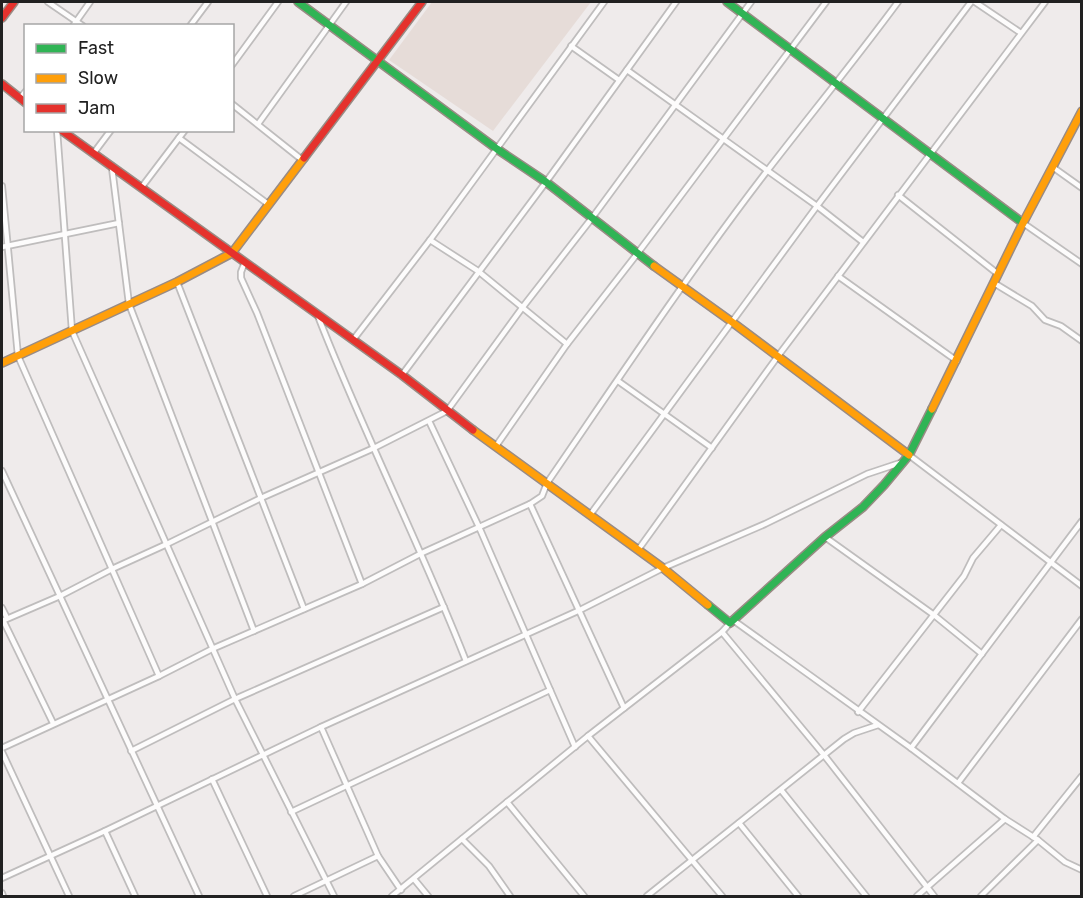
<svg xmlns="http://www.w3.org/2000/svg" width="1083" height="898" font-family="Rubik,sans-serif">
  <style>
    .education { fill: #e6dcd8 }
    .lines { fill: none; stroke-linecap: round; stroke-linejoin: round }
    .street-casing { stroke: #bfbdbd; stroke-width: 8 }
    .fast-casing { stroke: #998b84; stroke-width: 10 }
    .slow-casing { stroke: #998b84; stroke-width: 10 }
    .jam-casing { stroke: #998b84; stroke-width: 10 }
    .street { stroke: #fdfcfc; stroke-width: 4.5 }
    .fast { stroke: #30b455; stroke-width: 7 }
    .slow { stroke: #ff9f0a; stroke-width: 7 }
    .jam { stroke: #e5322d; stroke-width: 7 }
  </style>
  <rect width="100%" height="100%" fill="#efebeb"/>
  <polygon class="education" points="432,2 591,2 493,131 389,60"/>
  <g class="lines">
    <g class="street-casing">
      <g id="street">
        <polyline points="48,2 83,26"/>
        <polyline points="975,2 1021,33"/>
        <polyline points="73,26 90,2"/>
        <polyline points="190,26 208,2"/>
        <polyline points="571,46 619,80"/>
        <polyline points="232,65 278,2"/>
        <polyline points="627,70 817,206 863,242"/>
        <polyline points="20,98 26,91"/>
        <polyline points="232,104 301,159"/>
        <polyline points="258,124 346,2"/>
        <polyline points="57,130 72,331 235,699 334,896"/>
        <polyline points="179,138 268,204"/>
        <polyline points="93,154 111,130"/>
        <polyline points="112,168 129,304 254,631"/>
        <polyline points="1054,168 1082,188"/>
        <polyline points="2,186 18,356 159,676"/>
        <polyline points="141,188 185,130"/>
        <polyline points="898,195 998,274"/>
        <polyline points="1023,223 1082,264"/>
        <polyline points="430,240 478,271 567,344"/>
        <polyline points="2,247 119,223"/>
        <polyline points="245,262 241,272 241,278 257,313 362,584"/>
        <polyline points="838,276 957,361"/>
        <polyline points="177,282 304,609"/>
        <polyline points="994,283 1032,306 1045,320 1061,326 1082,341"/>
        <path d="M318,316c45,116 102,228 148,345"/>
        <polyline points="353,340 430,240 604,2"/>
        <polyline points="402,375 546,182 676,2"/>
        <polyline points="618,381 712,448"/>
        <polyline points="429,421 479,527 575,747"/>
        <polyline points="496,446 567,344 637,254 826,2"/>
        <polyline points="909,455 1082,586"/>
        <polyline points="2,471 199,896"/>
        <polyline points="530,504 624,708"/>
        <polyline points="590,515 817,206 971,2"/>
        <polyline points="825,537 934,615 982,654"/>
        <polyline points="638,550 778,356 1045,2"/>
        <polyline points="2,608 7,618"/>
        <polyline points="3,620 53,723"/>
        <polyline points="733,620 911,748 1005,819 1038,840 1065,862 1082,870"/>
        <polyline points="2,621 60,596 112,569 167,544 261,498 374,448 447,411 522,308 592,218 751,2"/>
        <polyline points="722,632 824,755 934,896"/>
        <polyline points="858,712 964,576 973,558 1001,525"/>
        <polyline points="321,727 378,856"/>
        <polyline points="588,736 722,896"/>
        <path d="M2,748l157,-72 53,-27 150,-65 60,-31 108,-49 12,-8 5,-13c72,-105 143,-212 220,-312 44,-57 89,-112 131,-169"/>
        <polyline points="911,748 1082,521"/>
        <polyline points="131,751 235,699 444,607"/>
        <polyline points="2,752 69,896"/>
        <polyline points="212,779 267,896"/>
        <polyline points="958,783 1082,619"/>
        <polyline points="781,790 866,896"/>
        <polyline points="507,802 584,896"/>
        <polyline points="291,812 550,690"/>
        <polyline points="739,823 798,896"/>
        <polyline points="105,831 135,896"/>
        <polyline points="1033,837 1082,776"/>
        <polyline points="462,839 489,866 510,896"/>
        <polyline points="2,878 105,831 321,727 580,610 663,568 765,524 867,474 900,463"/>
        <polyline points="414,879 428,896"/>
        <polyline points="2,893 3,896"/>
        <polyline points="294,896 378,856 401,890"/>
        <polyline points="392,896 588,736 722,632 730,623"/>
        <polyline points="647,896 844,739 854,733 878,725"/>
        <polyline points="917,896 1005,819"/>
        <polyline points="981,896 1038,840"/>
      </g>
    </g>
    <g class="fast-casing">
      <g id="fast">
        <polyline points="298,2 497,149 546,182 654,266"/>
        <polyline points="727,2 1023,223"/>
        <polyline points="708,605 730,623 825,537 863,507 884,485 909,455 932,409"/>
      </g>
    </g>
    <g class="slow-casing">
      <g id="slow">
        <polyline points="654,266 732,322 909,455"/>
        <polyline points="2,363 177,282 232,253 304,158"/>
        <polyline points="932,409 1023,223 1082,111"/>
        <polyline points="473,430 663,568 708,605"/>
      </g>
    </g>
    <g class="jam-casing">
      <g id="jam">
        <polyline points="2,18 14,2"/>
        <polyline points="2,84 26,103"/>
        <polyline points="61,130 402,375 473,430"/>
        <polyline points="304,158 422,2"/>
      </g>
    </g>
    <use href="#street" class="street"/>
    <use href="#fast" class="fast"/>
    <use href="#slow" class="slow"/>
    <use href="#jam" class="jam"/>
  </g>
  <rect width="1083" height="898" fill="none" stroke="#212121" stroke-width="6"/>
  <rect x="24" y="24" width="210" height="108" fill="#ffffff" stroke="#a6a6a6" stroke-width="1.5"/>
  <rect x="36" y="44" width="30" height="9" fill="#30b455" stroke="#a6a6a6" stroke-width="1.5"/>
  <text x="78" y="54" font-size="18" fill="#212121">Fast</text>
  <rect x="36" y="74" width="30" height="9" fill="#ff9f0a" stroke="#a6a6a6" stroke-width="1.5"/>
  <text x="78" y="84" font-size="18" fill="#212121">Slow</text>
  <rect x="36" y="104" width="30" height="9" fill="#e5322d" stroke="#a6a6a6" stroke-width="1.5"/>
  <text x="78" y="114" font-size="18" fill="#212121">Jam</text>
</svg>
